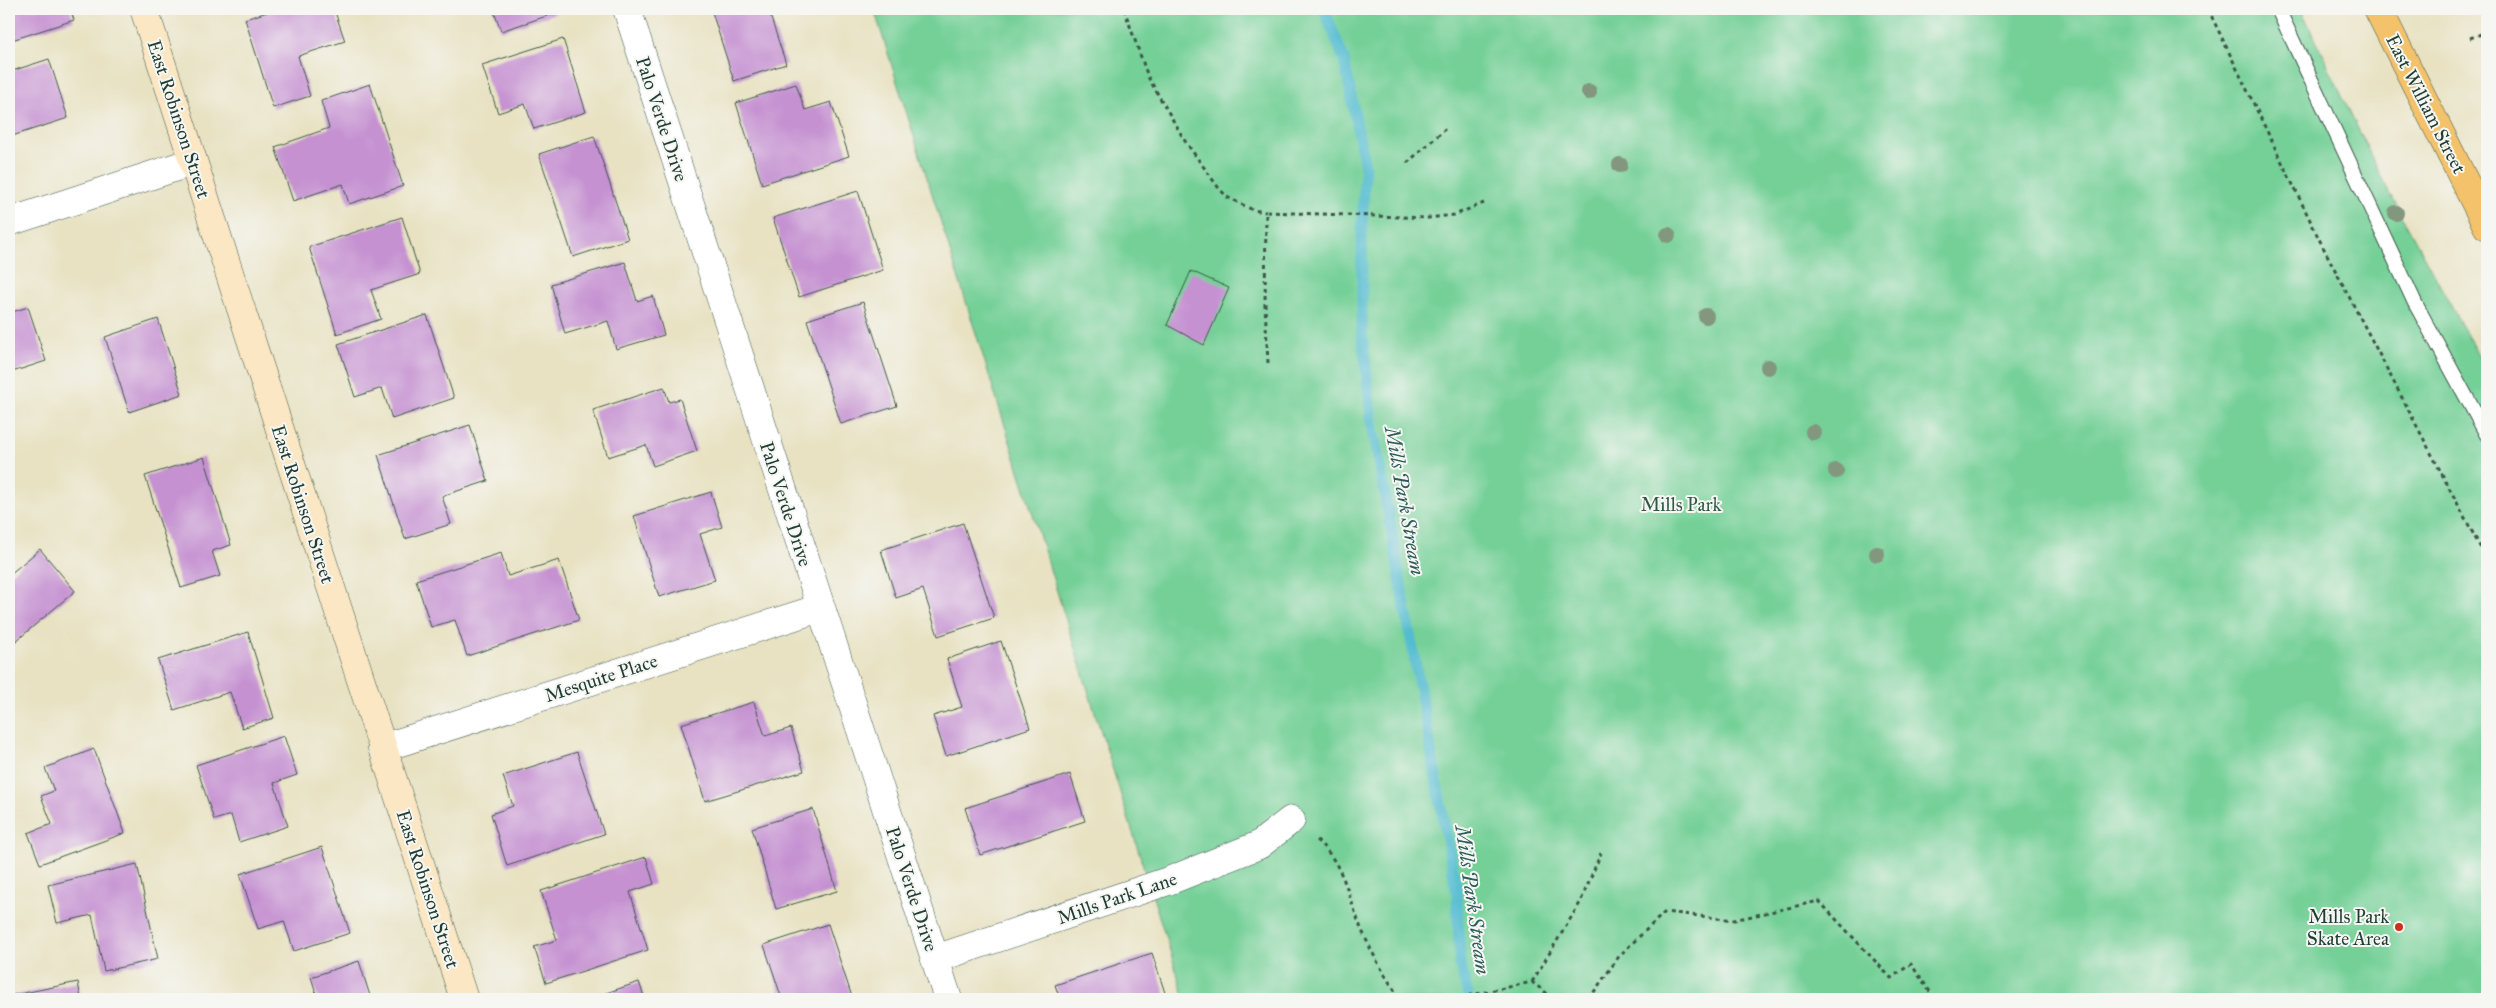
<svg xmlns="http://www.w3.org/2000/svg" width="2496" height="1008" font-family="'IM FELL Great Primer',serif">
  <style>
    .green { fill: #75d097; stroke: #4a8666 }
    .lines { fill: none; stroke-linecap: round; stroke-linejoin: round }
    .stream { stroke: #53bcd0; stroke-width: 11 }
    .building { fill: #c591d1 }
    .lane-casing { stroke: #3d5649; stroke-width: 16 }
    .street-casing { stroke: #3d5649; stroke-width: 29 }
    .secondary-casing { stroke: #3d5649; stroke-width: 29 }
    .primary-casing { stroke: #3d5649; stroke-width: 29 }
    .path { stroke: #3d5649; stroke-width: 3; stroke-dasharray: 4 4; stroke-linecap: butt }
    .lane { stroke: #fff; stroke-width: 14 }
    .street { stroke: #fff; stroke-width: 28 }
    .secondary { stroke: #fbe7c3; stroke-width: 28 }
    .primary { stroke: #f4c26a; stroke-width: 28 }
    .tree { fill: #83977f }
    .poi-dot { fill: #c8321e; stroke: #f6f6f2; stroke-width: 2 }
    .labels { text-anchor: middle; dominant-baseline: central; stroke-width: 4; stroke-linejoin: round; paint-order: stroke }
    .street-label { font-size: 19px; fill: #1f3d34; stroke: #f6f6f2 }
    .park-label { font-size: 19px; fill: #305a48; stroke: #f6f6f2 }
    .poi-label { font-size: 19px; fill: #1f3d34; stroke: #f6f6f2; text-anchor: end }
    .water-label { font-size: 20px; font-style: italic; fill: #2c5d5b; stroke: #f6f6f2 }
  </style>
  <rect width="100%" height="100%" fill="#f6f6f2"/>
  <filter id="ink" filterUnits="userSpaceOnUse"><feTurbulence type="fractalNoise" baseFrequency=".02" numOctaves="2"/><feDisplacementMap in="SourceGraphic" scale="10" xChannelSelector="R" yChannelSelector="G"/><feConvolveMatrix kernelMatrix="1 2 1 2 8 2 1 2 1" color-interpolation-filters="sRGB"/></filter>
  <filter id="wash" filterUnits="userSpaceOnUse"><feTurbulence type="fractalNoise" baseFrequency=".0096" numOctaves="4" result="noise"/><feDisplacementMap in="SourceGraphic" scale="20" xChannelSelector="R" yChannelSelector="G"/><feGaussianBlur stdDeviation="1.12" result="paint"/><feColorMatrix in="noise" values="0 0 0 0 0 0 0 0 0 0 0 0 0 0 0 0 0 1.4 0 .05"/><feComposite in="paint" operator="in"/></filter>
  <g filter="url(#wash)">
    <rect width="100%" height="100%" fill="#e8e2c2"/>
    <polygon class="green" points="874,9 2301,9 2382,179 2487,372 2487,999 1185,999"/>
    <g class="lines">
      <polyline class="stream" points="1324,9 1344,59 1365,166 1362,228 1362,333 1372,423 1457,894 1460,965 1469,999"/>
    </g>
    <g id="blocks">
      <g class="building">
        <polygon points="9,9 70,9 74,20 9,41"/>
        <polygon points="277,9 334,9 345,41 298,56 310,96 273,108 245,19"/>
        <polygon points="493,9 554,9 556,13 501,31"/>
        <polygon points="711,9 768,9 786,64 734,81"/>
        <polygon points="563,39 586,112 534,129 525,104 498,113 482,65"/>
        <polygon points="49,59 68,118 9,137 9,72"/>
        <polygon points="370,84 403,186 349,204 343,184 293,201 275,147 329,128 321,101"/>
        <polygon points="796,84 805,110 831,102 849,156 762,184 736,103"/>
        <polygon points="594,136 628,239 573,257 539,154"/>
        <polygon points="858,191 883,270 799,297 773,218"/>
        <polygon points="402,217 420,274 371,290 381,319 337,334 309,247"/>
        <polygon points="625,262 637,301 653,296 664,335 616,349 608,321 565,334 551,284"/>
        <polygon points="1191,271 1229,288 1204,345 1167,325"/>
        <polygon points="863,302 897,406 841,424 807,320"/>
        <polygon points="28,307 46,361 9,373 9,313"/>
        <polygon points="427,315 454,398 392,419 382,388 355,397 338,344"/>
        <polygon points="158,319 182,394 129,412 105,337"/>
        <polygon points="664,387 669,402 680,399 697,451 653,466 646,445 608,457 593,410"/>
        <polygon points="470,425 488,481 442,496 451,524 405,539 378,455"/>
        <polygon points="204,457 231,545 212,551 220,576 181,588 145,476"/>
        <polygon points="711,492 722,527 700,534 715,580 659,597 634,516"/>
        <polygon points="963,523 994,618 938,636 923,589 896,598 881,550"/>
        <polygon points="40,549 75,591 9,647 9,575"/>
        <polygon points="501,553 508,576 559,560 579,620 467,656 455,620 431,627 416,580"/>
        <polygon points="248,632 274,718 242,728 230,692 174,710 158,660"/>
        <polygon points="1001,641 1030,728 946,756 933,716 962,707 947,659"/>
        <polygon points="754,702 765,736 791,728 804,771 705,801 681,724"/>
        <polygon points="284,736 297,775 274,783 288,826 239,842 231,815 214,820 196,765"/>
        <polygon points="94,749 125,833 40,864 28,833 52,824 41,796 54,791 45,768"/>
        <polygon points="577,752 604,834 507,866 491,814 513,806 503,776"/>
        <polygon points="1070,774 1085,821 980,855 965,808"/>
        <polygon points="813,809 837,891 776,909 752,828"/>
        <polygon points="322,847 350,933 294,951 284,921 258,929 240,874"/>
        <polygon points="646,857 654,884 630,892 648,950 546,983 534,947 557,940 541,891"/>
        <polygon points="137,864 158,959 104,971 92,915 57,923 48,885"/>
        <polygon points="828,924 852,997 782,999 764,945"/>
        <polygon points="1152,953 1167,999 1060,999 1055,985"/>
        <polygon points="359,961 371,999 318,999 311,977"/>
        <polygon points="78,982 81,999 9,999 9,996"/>
        <polygon points="639,982 645,999 588,999"/>
      </g>
    </g>
  </g>
  <g filter="url(#ink)">
    <use href="#blocks" fill-opacity="0" stroke="#3d5649" stroke-width="1"/>
    <g class="lines">
      <g class="lane-casing">
        <polyline id="lane" points="2278,9 2415,303 2487,435"/>
      </g>
      <g class="street-casing">
        <g id="street">
          <polyline points="627,9 948,999"/>
          <polyline points="9,222 192,162"/>
          <polyline points="382,748 820,608"/>
          <polyline points="935,959 1171,880 1259,845 1291,820"/>
        </g>
      </g>
      <g class="secondary-casing">
        <polyline id="secondary" points="144,9 464,999"/>
      </g>
      <g class="primary-casing">
        <polyline id="primary" points="2378,9 2487,226"/>
      </g>
      <g class="path">
        <polyline points="1124,9 1148,77 1185,141 1218,187 1227,197 1253,210 1266,212"/>
        <polyline points="2208,9 2322,245 2487,560"/>
        <polyline points="2470,38 2487,32"/>
        <polyline points="1407,163 1445,129"/>
        <polyline points="1268,363 1265,305 1266,212 1429,218 1454,215 1484,203"/>
        <path d="M1316,840c27,21 33,59 45,88 11,26 24,48 39,71"/>
        <polyline points="1532,982 1580,903 1601,853"/>
        <polyline points="1934,998 1950,997 1990,999"/>
        <polyline points="1453,999 1532,982 1554,999"/>
        <polyline points="1589,999 1620,955 1665,912 1734,920 1819,901 1891,978 1911,964 1935,999"/>
      </g>
      <use href="#lane" class="lane"/>
      <use href="#street" class="street"/>
      <use href="#secondary" class="secondary"/>
      <use href="#primary" class="primary"/>
    </g>
    <g class="tree">
      <circle cx="1589" cy="92" r="8"/>
      <circle cx="1620" cy="165" r="8"/>
      <circle cx="2396" cy="213" r="8"/>
      <circle cx="1668" cy="235" r="8"/>
      <circle cx="1706" cy="316" r="8"/>
      <circle cx="1768" cy="367" r="8"/>
      <circle cx="1813" cy="432" r="8"/>
      <circle cx="1836" cy="471" r="8"/>
      <circle cx="1877" cy="554" r="8"/>
    </g>
  </g>
  <circle class="poi-dot" cx="2399" cy="927" r="5"/>
  <g class="labels">
    <g class="street-label">
      <text transform="translate(2426 104) rotate(63)">East William Street</text>
      <text transform="translate(179 119) rotate(72)">East Robinson Street</text>
      <text transform="translate(662 119) rotate(72)">Palo Verde Drive</text>
      <text transform="translate(303 504) rotate(72)">East Robinson Street</text>
      <text transform="translate(786 504) rotate(72)">Palo Verde Drive</text>
      <text transform="translate(601 678) rotate(-18)">Mesquite Place</text>
      <text transform="translate(428 889) rotate(72)">East Robinson Street</text>
      <text transform="translate(912 889) rotate(72)">Palo Verde Drive</text>
      <text transform="translate(1117 898) rotate(-19)">Mills Park Lane</text>
    </g>
    <g class="park-label">
      <text x="1681" y="504">Mills Park</text>
    </g>
    <g class="poi-label">
      <text x="2389" y="916">Mills Park<tspan x="2389" dy="22">Skate Area</tspan></text>
    </g>
    <g class="water-label">
      <text transform="translate(1405 501) rotate(80)">Mills Park Stream</text>
      <text transform="translate(1473 900) rotate(82)">Mills Park Stream</text>
    </g>
  </g>
  <rect width="2496" height="1008" fill="none" stroke="#f6f6f2" stroke-width="30"/>
</svg>
